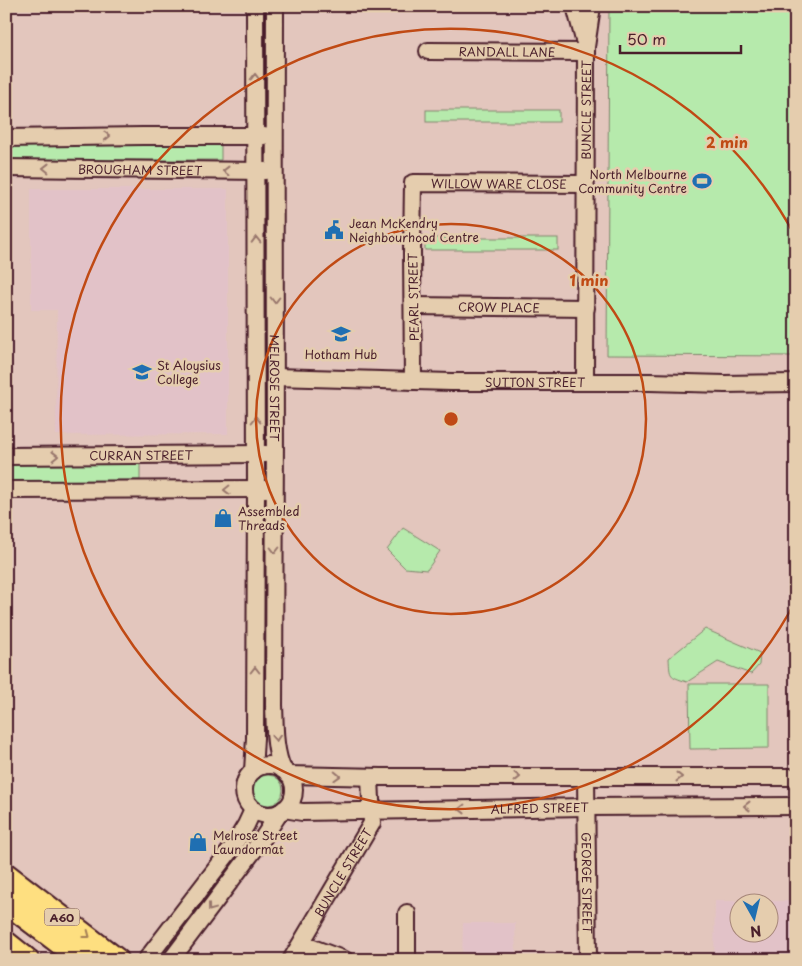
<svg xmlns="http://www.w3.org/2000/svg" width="802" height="966" font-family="'Playpen Sans',sans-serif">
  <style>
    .built { fill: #e2c2c8; fill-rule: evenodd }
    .green { fill: #b6eaac; stroke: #80846c }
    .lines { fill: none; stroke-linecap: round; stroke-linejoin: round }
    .minor-casing { stroke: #4a1f2b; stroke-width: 20 }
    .major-casing { stroke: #4a1f2b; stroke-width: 25 }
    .highway-casing { stroke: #4a1f2b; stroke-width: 28 }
    .minor { stroke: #e5cdae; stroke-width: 16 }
    .major { stroke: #fedf80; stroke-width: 21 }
    .highway { stroke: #fedf80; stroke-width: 24 }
    .tram { stroke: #4a1f2b; stroke-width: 1 }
    .oneway { stroke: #98766c }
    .oneway2 { stroke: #a47f56 }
    .ring { fill: none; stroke: #c04a14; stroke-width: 2.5 }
    .labels { text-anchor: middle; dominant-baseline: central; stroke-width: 5; stroke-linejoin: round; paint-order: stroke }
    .shield { fill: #e5cdae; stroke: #785352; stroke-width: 1 }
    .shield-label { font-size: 11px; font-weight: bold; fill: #4a1f2b }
    .street-label { font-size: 12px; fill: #4a1f2b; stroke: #e5cdae }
    .poi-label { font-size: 12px; fill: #4a1f2b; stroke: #e5cdae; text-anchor: start }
    .centre { fill: #c04a14; stroke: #e5cdae; stroke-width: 2.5 }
    .ring-label { font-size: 15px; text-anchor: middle; font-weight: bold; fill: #c04a14; stroke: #e5cdae; stroke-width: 5; stroke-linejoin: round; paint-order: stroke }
  </style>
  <rect width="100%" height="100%" fill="#e3c6bd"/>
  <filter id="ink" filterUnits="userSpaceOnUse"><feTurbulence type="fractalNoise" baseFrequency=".02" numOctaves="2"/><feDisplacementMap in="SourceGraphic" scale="10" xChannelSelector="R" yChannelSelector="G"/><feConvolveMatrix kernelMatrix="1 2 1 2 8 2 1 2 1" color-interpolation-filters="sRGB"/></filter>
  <g filter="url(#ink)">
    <g class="built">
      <polygon points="31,189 228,189 228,434 56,435 57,310 31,310"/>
      <path d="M715,901h81v59h-82zM740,904h30v30h-30z"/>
      <polygon points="463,923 515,923 516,960 462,960"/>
    </g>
    <g class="green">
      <polygon points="609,6 796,6 796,356 607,355"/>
      <rect x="426" y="110" width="133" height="12"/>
      <polygon points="6,143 221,144 221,160 6,160"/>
      <rect x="425" y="238" width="133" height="12"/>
      <polygon points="140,463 140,480 6,481 6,464"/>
      <polygon points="403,528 440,551 427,570 405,568 387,550"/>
      <path d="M705,629l55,24 -1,12 -8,9 -33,-12 -31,20c-18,-6 -17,-5 -18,-24z"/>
      <polygon points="689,684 769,684 769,748 690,749"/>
      <circle cx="268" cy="790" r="15"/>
    </g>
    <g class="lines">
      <g class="minor-casing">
        <g id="minor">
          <path id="s1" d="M275,6c-1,233 1,466 -1,699 1,22 0,45 9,65"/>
          <polyline points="575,6 584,40"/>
          <path id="s2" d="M428,51l158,1"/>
          <polyline points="6,138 142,136 264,136"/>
          <path id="s3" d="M6,168l259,3"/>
          <path id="s4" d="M413,306l173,2"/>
          <path id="s5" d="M275,377l176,5h199l75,2 71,-1"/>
          <path id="s6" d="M413,381l-1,-130 1,-68 172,1"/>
          <path id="s7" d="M585,382l1,-335 6,-41"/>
          <path id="s8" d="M6,456l260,-2"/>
          <polyline points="6,490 266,489"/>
          <circle cx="269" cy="790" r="25"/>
          <polyline points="253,771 255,738 256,489 255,6"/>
          <polyline points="288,775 381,777 796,777"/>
          <path id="s9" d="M586,777l2,183"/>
          <path id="s10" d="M284,809l18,3 284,-5 210,-1"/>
          <polyline points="407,913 407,960"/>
          <polyline points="302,944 345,960"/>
          <polyline points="146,960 232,848 246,825 253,810"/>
          <polyline points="171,960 263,838 280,812"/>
          <path id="s11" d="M291,960l81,-137 -2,-46"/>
        </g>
      </g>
      <g class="major-casing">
        <polyline id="major" points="6,874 118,960"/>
      </g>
      <g class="highway-casing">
        <g id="highway">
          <polyline points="6,901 84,960"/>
          <polyline points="6,944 26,960"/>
        </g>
      </g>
      <use href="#minor" class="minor"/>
      <use href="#major" class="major"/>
      <use href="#highway" class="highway"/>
      <g class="tram">
        <polyline points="6,918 62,960"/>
        <polyline points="6,928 48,960"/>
      </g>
    </g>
    <defs><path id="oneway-chevron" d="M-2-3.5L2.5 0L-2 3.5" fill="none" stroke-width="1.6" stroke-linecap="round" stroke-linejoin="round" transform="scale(1.25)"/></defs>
    <g class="oneway">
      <use href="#oneway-chevron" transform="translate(255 77) rotate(-90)"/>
      <use href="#oneway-chevron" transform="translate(107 136) rotate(-1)"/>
      <use href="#oneway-chevron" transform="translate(46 168) rotate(-179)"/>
      <use href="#oneway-chevron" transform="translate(226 171) rotate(-180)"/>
      <use href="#oneway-chevron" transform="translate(256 240) rotate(-91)"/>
      <use href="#oneway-chevron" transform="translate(275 300) rotate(90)"/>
      <use href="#oneway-chevron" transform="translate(256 420) rotate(-90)"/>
      <use href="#oneway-chevron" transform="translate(55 456) rotate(-1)"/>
      <use href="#oneway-chevron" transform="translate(227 490) rotate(179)"/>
      <use href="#oneway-chevron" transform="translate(275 550) rotate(90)"/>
      <use href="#oneway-chevron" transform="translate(255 670) rotate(-90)"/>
      <use href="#oneway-chevron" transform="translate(276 738) rotate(86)"/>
      <use href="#oneway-chevron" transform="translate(337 776) rotate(2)"/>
      <use href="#oneway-chevron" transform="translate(517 777)"/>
      <use href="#oneway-chevron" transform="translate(679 777)"/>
      <use href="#oneway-chevron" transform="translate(747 806) rotate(180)"/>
      <use href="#oneway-chevron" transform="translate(462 809) rotate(179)"/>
      <use href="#oneway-chevron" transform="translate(211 908) rotate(127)"/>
    </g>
    <use class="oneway2" href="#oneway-chevron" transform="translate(87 935) rotate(37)"/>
  </g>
  <g class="ring">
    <circle cx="451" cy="419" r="195"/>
    <path d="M795 602A390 390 0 1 1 795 236"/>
  </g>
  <defs>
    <g id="stadium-bare" transform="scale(1.5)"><path d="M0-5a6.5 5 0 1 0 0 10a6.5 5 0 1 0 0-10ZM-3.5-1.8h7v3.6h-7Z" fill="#1f6fb2" stroke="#e5cdae" stroke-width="2.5" paint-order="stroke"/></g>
    <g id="civic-bare" transform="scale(1.5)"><path d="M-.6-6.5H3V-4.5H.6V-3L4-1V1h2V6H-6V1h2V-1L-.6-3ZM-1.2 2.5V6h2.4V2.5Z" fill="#1f6fb2" stroke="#e5cdae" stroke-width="2.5" paint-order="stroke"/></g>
    <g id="school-bare" transform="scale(1.5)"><path d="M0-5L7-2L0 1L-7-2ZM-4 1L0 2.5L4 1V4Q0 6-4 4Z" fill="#1f6fb2" stroke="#e5cdae" stroke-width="2.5" paint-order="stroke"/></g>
    <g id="shop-bare" transform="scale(1.5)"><path d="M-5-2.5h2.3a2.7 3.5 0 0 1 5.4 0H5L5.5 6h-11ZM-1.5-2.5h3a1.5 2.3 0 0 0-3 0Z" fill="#1f6fb2" stroke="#e5cdae" stroke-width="2.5" paint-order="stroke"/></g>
  </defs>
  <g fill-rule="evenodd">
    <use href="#stadium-bare" x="702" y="181"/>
    <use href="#civic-bare" x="334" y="230"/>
    <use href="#school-bare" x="341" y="334"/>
    <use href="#school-bare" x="142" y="372"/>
    <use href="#shop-bare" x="223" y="518"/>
    <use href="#shop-bare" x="198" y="842"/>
  </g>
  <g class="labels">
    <rect class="shield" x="44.5" y="908.5" width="35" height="17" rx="4"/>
    <g class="shield-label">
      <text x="62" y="917">A60</text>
    </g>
    <g class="street-label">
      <text stroke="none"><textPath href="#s2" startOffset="79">RANDALL LANE</textPath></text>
      <text stroke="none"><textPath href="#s7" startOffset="272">BUNCLE STREET</textPath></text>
      <text stroke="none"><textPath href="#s3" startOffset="134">BROUGHAM STREET</textPath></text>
      <text stroke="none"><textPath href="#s6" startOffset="284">WILLOW WARE CLOSE</textPath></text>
      <text transform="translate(413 297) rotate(-91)">PEARL STREET</text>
      <text stroke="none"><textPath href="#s4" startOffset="86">CROW PLACE</textPath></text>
      <text stroke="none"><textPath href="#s5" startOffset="260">SUTTON STREET</textPath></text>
      <text stroke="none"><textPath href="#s1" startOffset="382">MELROSE STREET</textPath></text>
      <text stroke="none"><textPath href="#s8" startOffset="135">CURRAN STREET</textPath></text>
      <text stroke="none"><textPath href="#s10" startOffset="256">ALFRED STREET</textPath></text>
      <text stroke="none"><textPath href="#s11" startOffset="102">BUNCLE STREET</textPath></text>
      <text stroke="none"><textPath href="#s9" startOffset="106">GEORGE STREET</textPath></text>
    </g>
    <g class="poi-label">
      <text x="687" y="174" text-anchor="end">North Melbourne<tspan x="687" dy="14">Community Centre</tspan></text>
      <text x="349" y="223">Jean McKendry<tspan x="349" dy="14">Neighbourhood Centre</tspan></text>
      <text x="341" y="354" text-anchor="middle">Hotham Hub</text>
      <text x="157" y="365">St Aloysius<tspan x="157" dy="14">College</tspan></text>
      <text x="238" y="511">Assembled<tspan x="238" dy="14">Threads</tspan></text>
      <text x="213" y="835">Melrose Street<tspan x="213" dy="14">Laundormat</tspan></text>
    </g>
  </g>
  <circle cx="451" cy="419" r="8" class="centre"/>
  <g class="ring-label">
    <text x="727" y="148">2 min</text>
    <text x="589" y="286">1 min</text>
  </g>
  <rect width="802" height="966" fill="none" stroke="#e5cdae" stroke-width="25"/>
  <rect x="12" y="12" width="777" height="941" fill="none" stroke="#4a1f2b" stroke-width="2" filter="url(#ink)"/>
  <g transform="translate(754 918) rotate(172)"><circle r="24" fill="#e5cdae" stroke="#a7877a"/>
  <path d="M0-4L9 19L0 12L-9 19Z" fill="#1f6fb2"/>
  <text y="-8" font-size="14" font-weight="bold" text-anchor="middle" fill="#4a1f2b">N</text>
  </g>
  <path d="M620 45v8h121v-8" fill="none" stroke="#4a1f2b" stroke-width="2.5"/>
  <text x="627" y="45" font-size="15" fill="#4a1f2b" stroke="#e5cdae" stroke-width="4" paint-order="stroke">50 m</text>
</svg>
